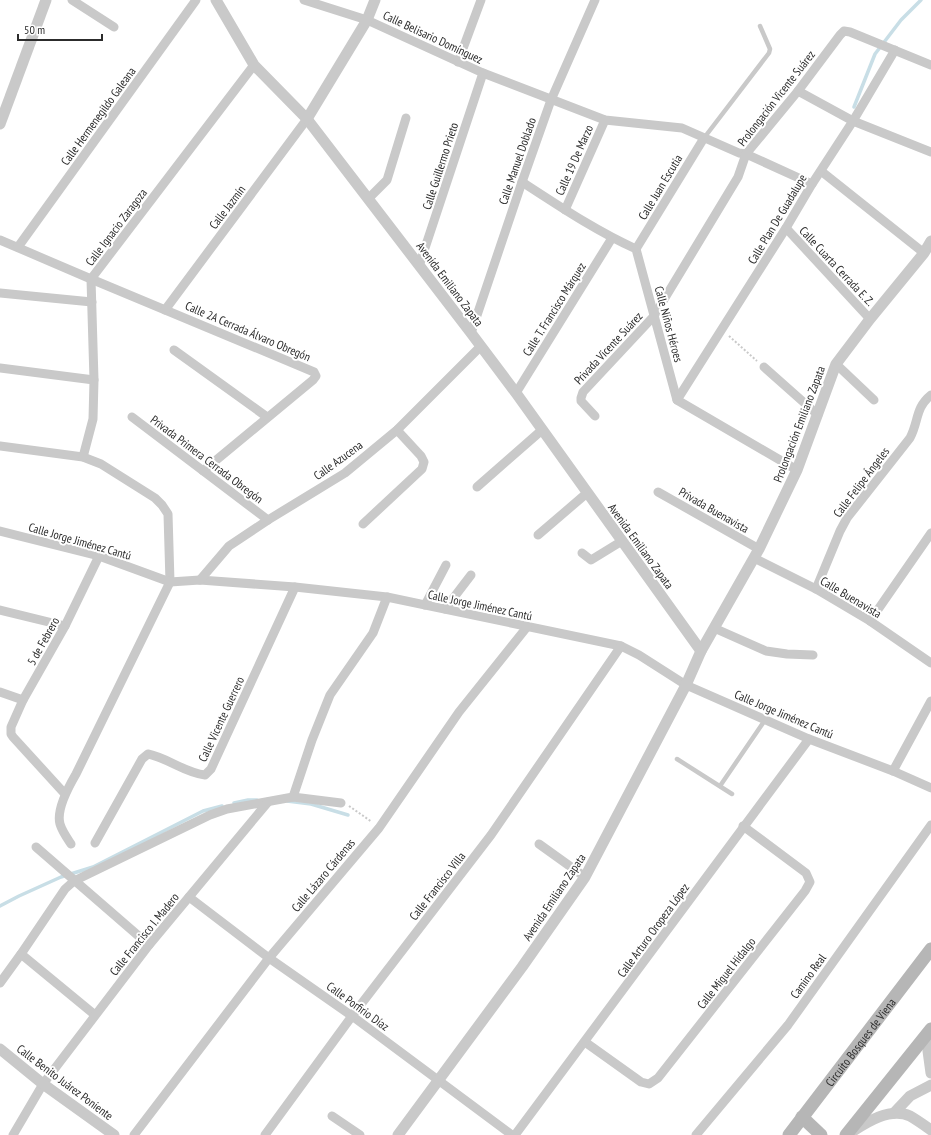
<svg xmlns="http://www.w3.org/2000/svg" width="931" height="1135" font-family="'PT Sans Narrow',sans-serif">
  <style>
    .lines { fill: none; stroke-linecap: round; stroke-linejoin: round }
    .stream { stroke: #c8dee6; stroke-width: 3.5 }
    .path { stroke: #c9c9c9; stroke-width: 2; stroke-dasharray: 2 2; stroke-linecap: butt }
    .service { stroke: #c9c9c9; stroke-width: 4.5 }
    .minor { stroke: #c9c9c9; stroke-width: 9 }
    .tertiary { stroke: #c9c9c9; stroke-width: 11 }
    .secondary { stroke: #b6b6b6; stroke-width: 13 }
    .labels { text-anchor: middle; dominant-baseline: central; stroke-width: 4; stroke-linejoin: round; paint-order: stroke }
    .street-label { font-size: 12px; fill: #2c2c2c; stroke: #fff }
  </style>
  <rect width="100%" height="100%" fill="#fff"/>
  <g class="lines">
    <g class="stream">
      <polyline points="854,107 875,54 901,20 921,0"/>
      <polyline points="287,801 311,804 348,815"/>
      <polyline points="234,803 248,800 257,800"/>
      <polyline points="0,906 19,896 61,877 93,867 203,811 222,806"/>
    </g>
    <g class="path">
      <polyline points="729,336 757,361"/>
      <polyline points="349,806 372,822"/>
    </g>
    <g class="service">
      <polyline points="704,138 769,53 770,49 760,26"/>
      <polyline points="677,759 732,794"/>
      <polyline points="720,786 765,720"/>
    </g>
    <g class="minor">
      <polyline points="72,0 114,27"/>
      <polyline points="304,0 367,20 483,73 605,120 682,128 739,153 746,154 812,184"/>
      <polyline points="458,62 481,0"/>
      <polyline points="798,91 853,121 931,152"/>
      <polyline points="821,171 924,253"/>
      <path d="M522,182c37,24 74,49 114,67l41,151 120,70"/>
      <polyline points="368,199 387,180 406,118"/>
      <polyline points="565,210 605,120"/>
      <polyline points="786,228 870,319"/>
      <polyline points="0,240 91,279 314,372 316,376 313,380 203,471"/>
      <polyline points="18,247 196,0"/>
      <polyline points="636,249 704,138"/>
      <polyline points="419,266 483,73"/>
      <polyline points="0,293 92,302"/>
      <polyline points="165,310 307,119"/>
      <polyline points="471,333 522,182 551,100 595,0"/>
      <polyline points="174,350 267,417"/>
      <polyline points="836,364 874,400"/>
      <polyline points="764,367 818,415"/>
      <polyline points="0,368 94,380"/>
      <polyline points="516,393 612,238"/>
      <polyline points="677,400 786,228 812,184 853,121 895,50"/>
      <polyline points="595,416 581,401 581,398 583,392 654,316 738,177 746,154 798,91 840,35 844,31 850,32 931,65"/>
      <polyline points="132,417 268,520"/>
      <path d="M0,446l83,11 18,7 54,34 7,7 6,9 2,68 -94,192c-7,12 -20,36 -16,50 2,7 7,14 11,20"/>
      <polyline points="83,457 93,419 94,380 91,279 254,65"/>
      <polyline points="477,487 542,430"/>
      <polyline points="658,492 759,549"/>
      <polyline points="363,524 422,469 424,462 421,456 397,430"/>
      <polyline points="0,531 99,556 170,582 200,580 295,587 387,597 621,646 639,655 686,685 809,739 893,771 931,788"/>
      <polyline points="538,535 587,493"/>
      <polyline points="582,553 591,560 622,541"/>
      <polyline points="754,558 816,589 870,621 931,663"/>
      <polyline points="200,580 229,546 268,520 345,473 397,430 481,346"/>
      <path d="M816,589l24,-58 7,-13 63,-80c9,-17 5,-30 21,-43"/>
      <polyline points="425,605 446,565"/>
      <polyline points="445,609 471,575"/>
      <polyline points="0,610 65,626"/>
      <polyline points="870,621 931,533"/>
      <polyline points="714,628 766,651 787,654 813,655"/>
      <polyline points="0,692 23,700"/>
      <polyline points="893,771 931,701"/>
      <polyline points="65,794 13,737 11,734 11,727 23,700 65,626 99,556"/>
      <polyline points="293,797 312,740 330,695 373,633 387,597"/>
      <path d="M95,843l47,-84 6,-5c20,4 37,19 57,21l6,-6 84,-182"/>
      <polyline points="539,844 585,877"/>
      <polyline points="36,847 149,945"/>
      <polyline points="189,897 269,958 352,1016 512,1135"/>
      <polyline points="21,954 95,1015"/>
      <polyline points="0,983 21,954 65,889 74,881 210,815 227,809 293,797 341,803"/>
      <polyline points="585,1042 641,1082 649,1084 658,1078 805,891 810,882 806,873 743,826"/>
      <polyline points="332,1116 360,1135"/>
      <polyline points="13,1135 43,1084 149,945 268,802"/>
      <polyline points="134,1135 269,958 379,828 459,712 527,627"/>
      <polyline points="265,1135 352,1016 491,835 621,646"/>
      <polyline points="515,1135 809,739"/>
      <polyline points="696,1135 788,1025 931,825"/>
    </g>
    <g class="tertiary">
      <polyline points="216,0 254,65 307,119 471,333 516,393 701,651"/>
      <polyline points="307,119 367,20 375,0"/>
      <polyline points="0,124 46,0"/>
      <polyline points="931,1030 928,1051 931,1073"/>
      <polyline points="0,1049 43,1084 114,1135"/>
      <polyline points="894,1113 910,1096 931,1085"/>
      <path d="M850,1133c17,-11 40,-26 60,-17 7,4 14,9 21,14"/>
      <polyline points="398,1135 522,967 585,877 686,685 701,651 759,549 797,470 836,364 870,319 924,253 931,241"/>
    </g>
    <g class="secondary">
      <polyline points="802,1117 821,1135"/>
      <path id="s1" d="M789,1135l142,-186"/>
      <polyline points="846,1135 931,1029"/>
    </g>
  </g>
  <g class="labels">
    <g class="street-label">
      <text transform="translate(433 37) rotate(25)">Calle Belisario Domínguez</text>
      <text transform="translate(776 98) rotate(-52)">Prolongación Vicente Suárez</text>
      <text transform="translate(98 116) rotate(-54)">Calle Hermenegildo Galeana</text>
      <text transform="translate(574 160) rotate(-66)">Calle 19 De Marzo</text>
      <text transform="translate(517 161) rotate(-71)">Calle Manuel Doblado</text>
      <text transform="translate(440 166) rotate(-72)">Calle Guillermo Prieto</text>
      <text transform="translate(660 187) rotate(-59)">Calle Juan Escutia</text>
      <text transform="translate(227 207) rotate(-53)">Calle Jazmín</text>
      <text transform="translate(777 219) rotate(-59)">Calle Plan De Guadalupe</text>
      <text transform="translate(116 227) rotate(-53)">Calle Ignacio Zaragoza</text>
      <text transform="translate(837 266) rotate(47)">Calle Cuarta Cerrada E. Z.</text>
      <text transform="translate(450 284) rotate(53)">Avenida Emiliano Zapata</text>
      <text transform="translate(554 309) rotate(-58)">Calle T. Francisco Márquez</text>
      <text transform="translate(669 324) rotate(75)">Calle Niños Héroes</text>
      <text transform="translate(248 331) rotate(23)">Calle 2A Cerrada Álvaro Obregón</text>
      <text transform="translate(608 348) rotate(-47)">Privada Vicente Suárez</text>
      <text transform="translate(799 424) rotate(-69)">Prolongación Emiliano Zapata</text>
      <text transform="translate(207 459) rotate(37)">Privada Primera Cerrada Obregón</text>
      <text transform="translate(338 460) rotate(-36)">Calle Azucena</text>
      <text transform="translate(861 482) rotate(-53)">Calle Felipe Ángeles</text>
      <text transform="translate(714 510) rotate(30)">Privada Buenavista</text>
      <text transform="translate(80 541) rotate(16)">Calle Jorge Jiménez Cantú</text>
      <text transform="translate(641 546) rotate(54)">Avenida Emiliano Zapata</text>
      <text transform="translate(851 597) rotate(31)">Calle Buenavista</text>
      <text transform="translate(480 605) rotate(12)">Calle Jorge Jiménez Cantú</text>
      <text transform="translate(43 641) rotate(-61)">5 de Febrero</text>
      <text transform="translate(784 714) rotate(23)">Calle Jorge Jiménez Cantú</text>
      <text transform="translate(221 719) rotate(-65)">Calle Vicente Guerrero</text>
      <text transform="translate(323 875) rotate(-50)">Calle Lázaro Cárdenas</text>
      <text transform="translate(437 886) rotate(-52)">Calle Francisco Villa</text>
      <text transform="translate(554 897) rotate(-56)">Avenida Emiliano Zapata</text>
      <text transform="translate(653 930) rotate(-54)">Calle Arturo Oropeza López</text>
      <text transform="translate(144 934) rotate(-51)">Calle Francisco I. Madero</text>
      <text transform="translate(726 973) rotate(-52)">Calle Miguel Hidalgo</text>
      <text transform="translate(808 976) rotate(-54)">Camino Real</text>
      <text transform="translate(358 1006) rotate(36)">Calle Porfirio Díaz</text>
      <text stroke="none"><textPath href="#s1" startOffset="117">Circuito Bosques de Viena</textPath></text>
      <text transform="translate(65 1082) rotate(37)">Calle Benito Juárez Poniente</text>
    </g>
  </g>
  <path d="M18 34v6h84v-6" fill="none" stroke="#2c2c2c" stroke-width="2"/>
  <text x="24" y="34" font-size="12" fill="#2c2c2c" stroke="#ffffff" stroke-width="3" paint-order="stroke">50 m</text>
</svg>
